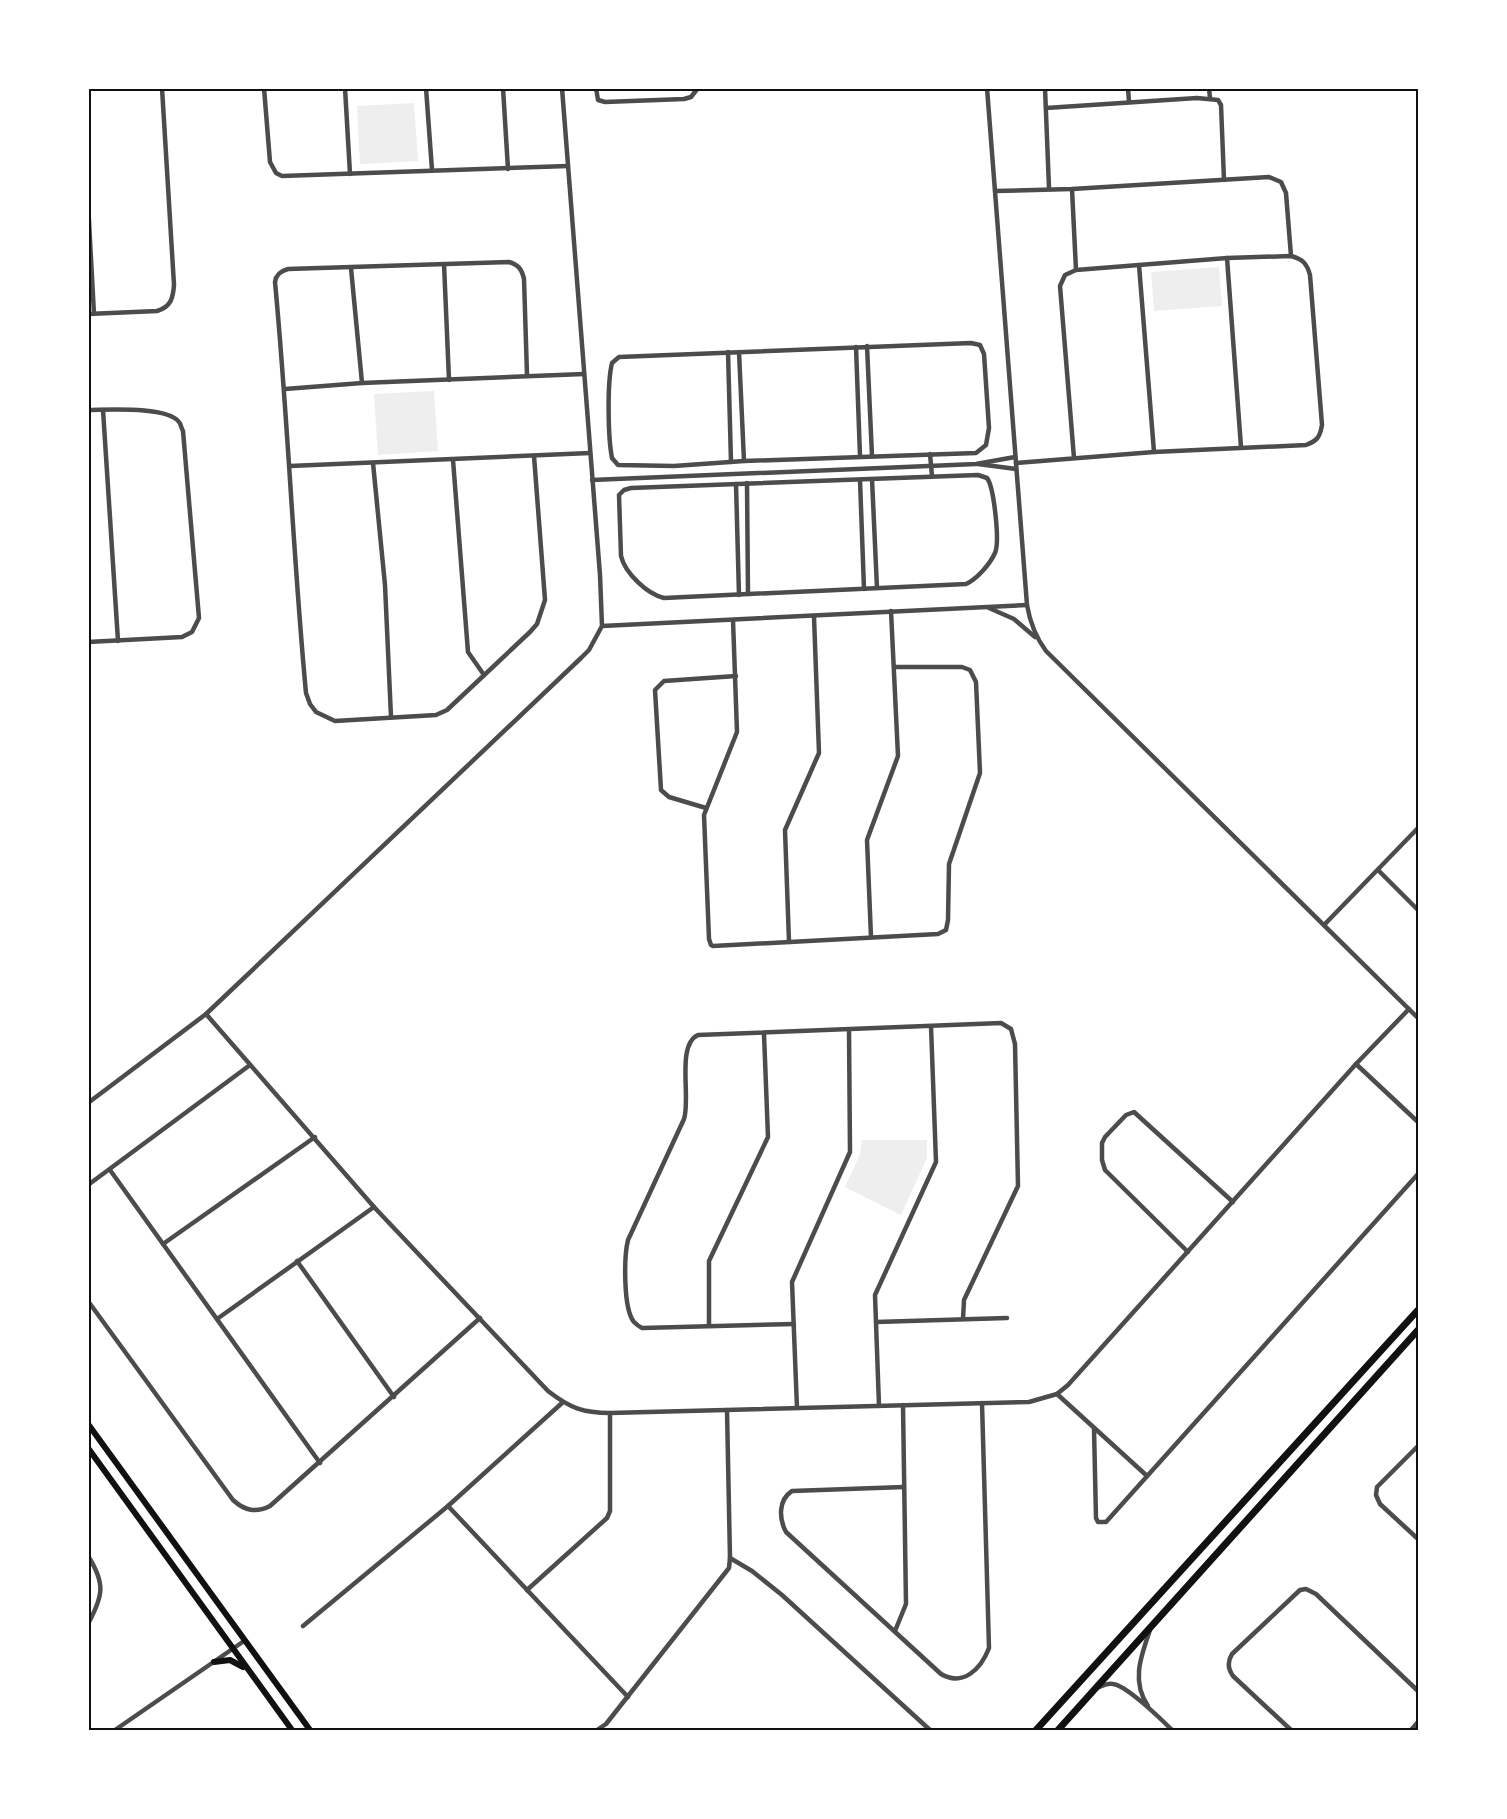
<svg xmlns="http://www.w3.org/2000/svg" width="1507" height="1819" font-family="'Asap Condensed',sans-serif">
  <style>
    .green { fill: #eee }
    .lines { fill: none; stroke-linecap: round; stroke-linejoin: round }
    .minor { stroke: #4c4c4c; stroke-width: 4.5 }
    .secondary { stroke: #111; stroke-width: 6 }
    .trunk { stroke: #111; stroke-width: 7 }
    .neatline { fill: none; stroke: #111; stroke-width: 2 }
  </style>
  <rect width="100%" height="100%" fill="#fff"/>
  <g class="green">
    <polygon points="414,103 418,161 360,164 357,106"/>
    <polygon points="1219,267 1222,306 1154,311 1151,272"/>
    <polygon points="434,391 438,451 378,455 374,394"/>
    <polygon points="862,1140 927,1140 927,1158 901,1215 845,1187 860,1154"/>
  </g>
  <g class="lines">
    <g class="minor">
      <polyline points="264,88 270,162 276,173 282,176 568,166"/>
      <polyline points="345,88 350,174"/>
      <polyline points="426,88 432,170"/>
      <polyline points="503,88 508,169"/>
      <polyline points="596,88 598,100 605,102 684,99 691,97 698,88"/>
      <path d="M987,88l40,517c3,18 8,31 19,46l372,367"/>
      <polyline points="1045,88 1049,188"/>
      <polyline points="1128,88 1129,102"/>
      <polyline points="1209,88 1210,98"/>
      <polyline points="1046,108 1197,98 1218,100 1221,105 1224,180"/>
      <polyline points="1072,189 1076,270"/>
      <polyline points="995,191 1072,189 1269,177 1281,182 1286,193 1291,256"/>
      <polyline points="88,203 94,314"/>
      <polyline points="1227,258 1241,447"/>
      <polyline points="444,264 449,380"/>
      <polyline points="1139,265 1154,452"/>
      <polyline points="351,268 362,383"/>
      <path d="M88,314l69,-3c14,-4 16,-13 17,-26l-12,-197"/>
      <path d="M971,343l9,2 4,9 5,74 -3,17 -10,8 -232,8 -70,5 -56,-1 -6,-7c-4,-20 -5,-75 0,-95l7,-6z"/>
      <polyline points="867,346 872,456"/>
      <polyline points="856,347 860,456"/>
      <polyline points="728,352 731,462"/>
      <polyline points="739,352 744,461"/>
      <path d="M527,375l-3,-96c-2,-9 -5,-14 -15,-17l-221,7c-7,2 -12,5 -13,13 13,137 18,274 31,411l4,11 6,8 19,9 101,-6 11,-5 83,-78 7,-8 8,-24 -11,-144"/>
      <polyline points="285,389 362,383 584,374"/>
      <path d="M88,410c19,0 79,-4 91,12 2,2 2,6 4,9l16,187 -7,14 -10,5 -94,5"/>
      <polyline points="103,410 118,641"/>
      <polyline points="930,454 932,476"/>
      <polyline points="453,460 468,652 484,675"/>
      <polyline points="373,463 385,585 391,717"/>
      <path d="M1016,463l138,-11 152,-7c11,-4 14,-8 16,-20l-12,-150c-3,-11 -7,-16 -19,-19l-64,2 -151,12 -11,5 -5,11 14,172"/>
      <polyline points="978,464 1016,469"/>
      <polyline points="290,466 590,453"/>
      <path d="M978,475l9,3c7,9 13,64 8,75 -5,11 -18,26 -29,31l-302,14c-17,-4 -39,-25 -43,-42l-2,-61 5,-5 7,-2z"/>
      <polyline points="872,479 877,588"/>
      <polyline points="592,480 976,464 1015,457"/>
      <polyline points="860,480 864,589"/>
      <polyline points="747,483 748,594"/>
      <polyline points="736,484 739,595"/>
      <polyline points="989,608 1014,619 1035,637"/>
      <polyline points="733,620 737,732 704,815 709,939 711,945 713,946 938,934 946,930 948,920 949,864 980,773 976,682 970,670 962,667 895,667"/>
      <polyline points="602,626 1027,605"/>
      <polyline points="706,808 669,797 661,790 655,690 664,681 736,676"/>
      <polyline points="1378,870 1418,910"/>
      <polyline points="1324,925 1418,828"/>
      <polyline points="871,937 867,840 898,756 891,611"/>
      <polyline points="789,942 785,830 819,753 814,617"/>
      <path d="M206,1014l168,193 174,184c22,17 35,22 62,22l419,-11 28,-8 11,-9 288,-321 53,-55"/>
      <polyline points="1356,1064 1418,1122"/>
      <polyline points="88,1103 206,1014 581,658 589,650 602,626 600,575 562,88"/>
      <polyline points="110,1170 320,1463"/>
      <polyline points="88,1185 250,1065"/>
      <polyline points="163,1244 315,1137"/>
      <polyline points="1188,1252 1105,1170 1102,1160 1102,1143 1105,1137 1126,1115 1134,1112 1233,1202"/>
      <polyline points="297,1261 394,1397"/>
      <path d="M88,1301l145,199c12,11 23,13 37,6l210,-188"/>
      <polyline points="217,1319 374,1207"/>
      <polyline points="876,1322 1007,1318"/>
      <path d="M794,1324l-152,4c-2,-1 -7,-5 -8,-6 -11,-13 -10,-66 -6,-82l56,-121c7,-21 -8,-74 14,-84l303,-12 10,6 4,15 3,142 -54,114 -1,19"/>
      <polyline points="709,1326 709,1261 768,1137 764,1034"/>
      <polyline points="1057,1394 1146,1475"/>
      <polyline points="879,1406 875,1295 936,1162 931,1026"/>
      <polyline points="797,1408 792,1282 850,1152 849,1030"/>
      <polyline points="1094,1429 1096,1518 1098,1522 1106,1522 1418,1174"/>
      <polyline points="1418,1446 1377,1487 1376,1495 1380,1504 1418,1539"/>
      <path d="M904,1487l-112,4c-14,9 -13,28 -6,41l155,142c22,13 40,-5 48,-26l-7,-245"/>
      <polyline points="448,1506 628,1697"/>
      <path d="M88,1556c18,28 15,40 0,68"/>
      <polyline points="730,1558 752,1571 782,1595 930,1730"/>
      <polyline points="527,1590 607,1518 610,1511 610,1413"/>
      <polyline points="303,1626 448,1506 562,1403"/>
      <polyline points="895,1631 906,1604 903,1405"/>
      <path d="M1099,1687c5,-2 9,-4 14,-3 13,1 49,36 59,46"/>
      <path d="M1148,1706c-17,-25 -7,-50 2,-76"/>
      <polyline points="115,1730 244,1641"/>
      <polyline points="597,1730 606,1724 729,1568 730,1558 727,1410"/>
      <path d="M1291,1730l-58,-54c-5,-7 -6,-14 -1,-22l68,-64 6,-1 10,5 102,97"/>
      <polyline points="1411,1730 1418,1722"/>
    </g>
    <g class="secondary">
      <polyline points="88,1424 310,1730"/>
      <polyline points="88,1448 292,1730"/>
      <polyline points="214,1662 230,1660 243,1667"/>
    </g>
    <g class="trunk">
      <polyline points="1036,1730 1418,1310"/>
      <polyline points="1058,1730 1418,1330"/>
    </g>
  </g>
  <rect width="1507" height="1819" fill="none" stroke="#ffffff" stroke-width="180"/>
  <rect x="90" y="90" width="1327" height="1639" class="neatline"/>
</svg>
